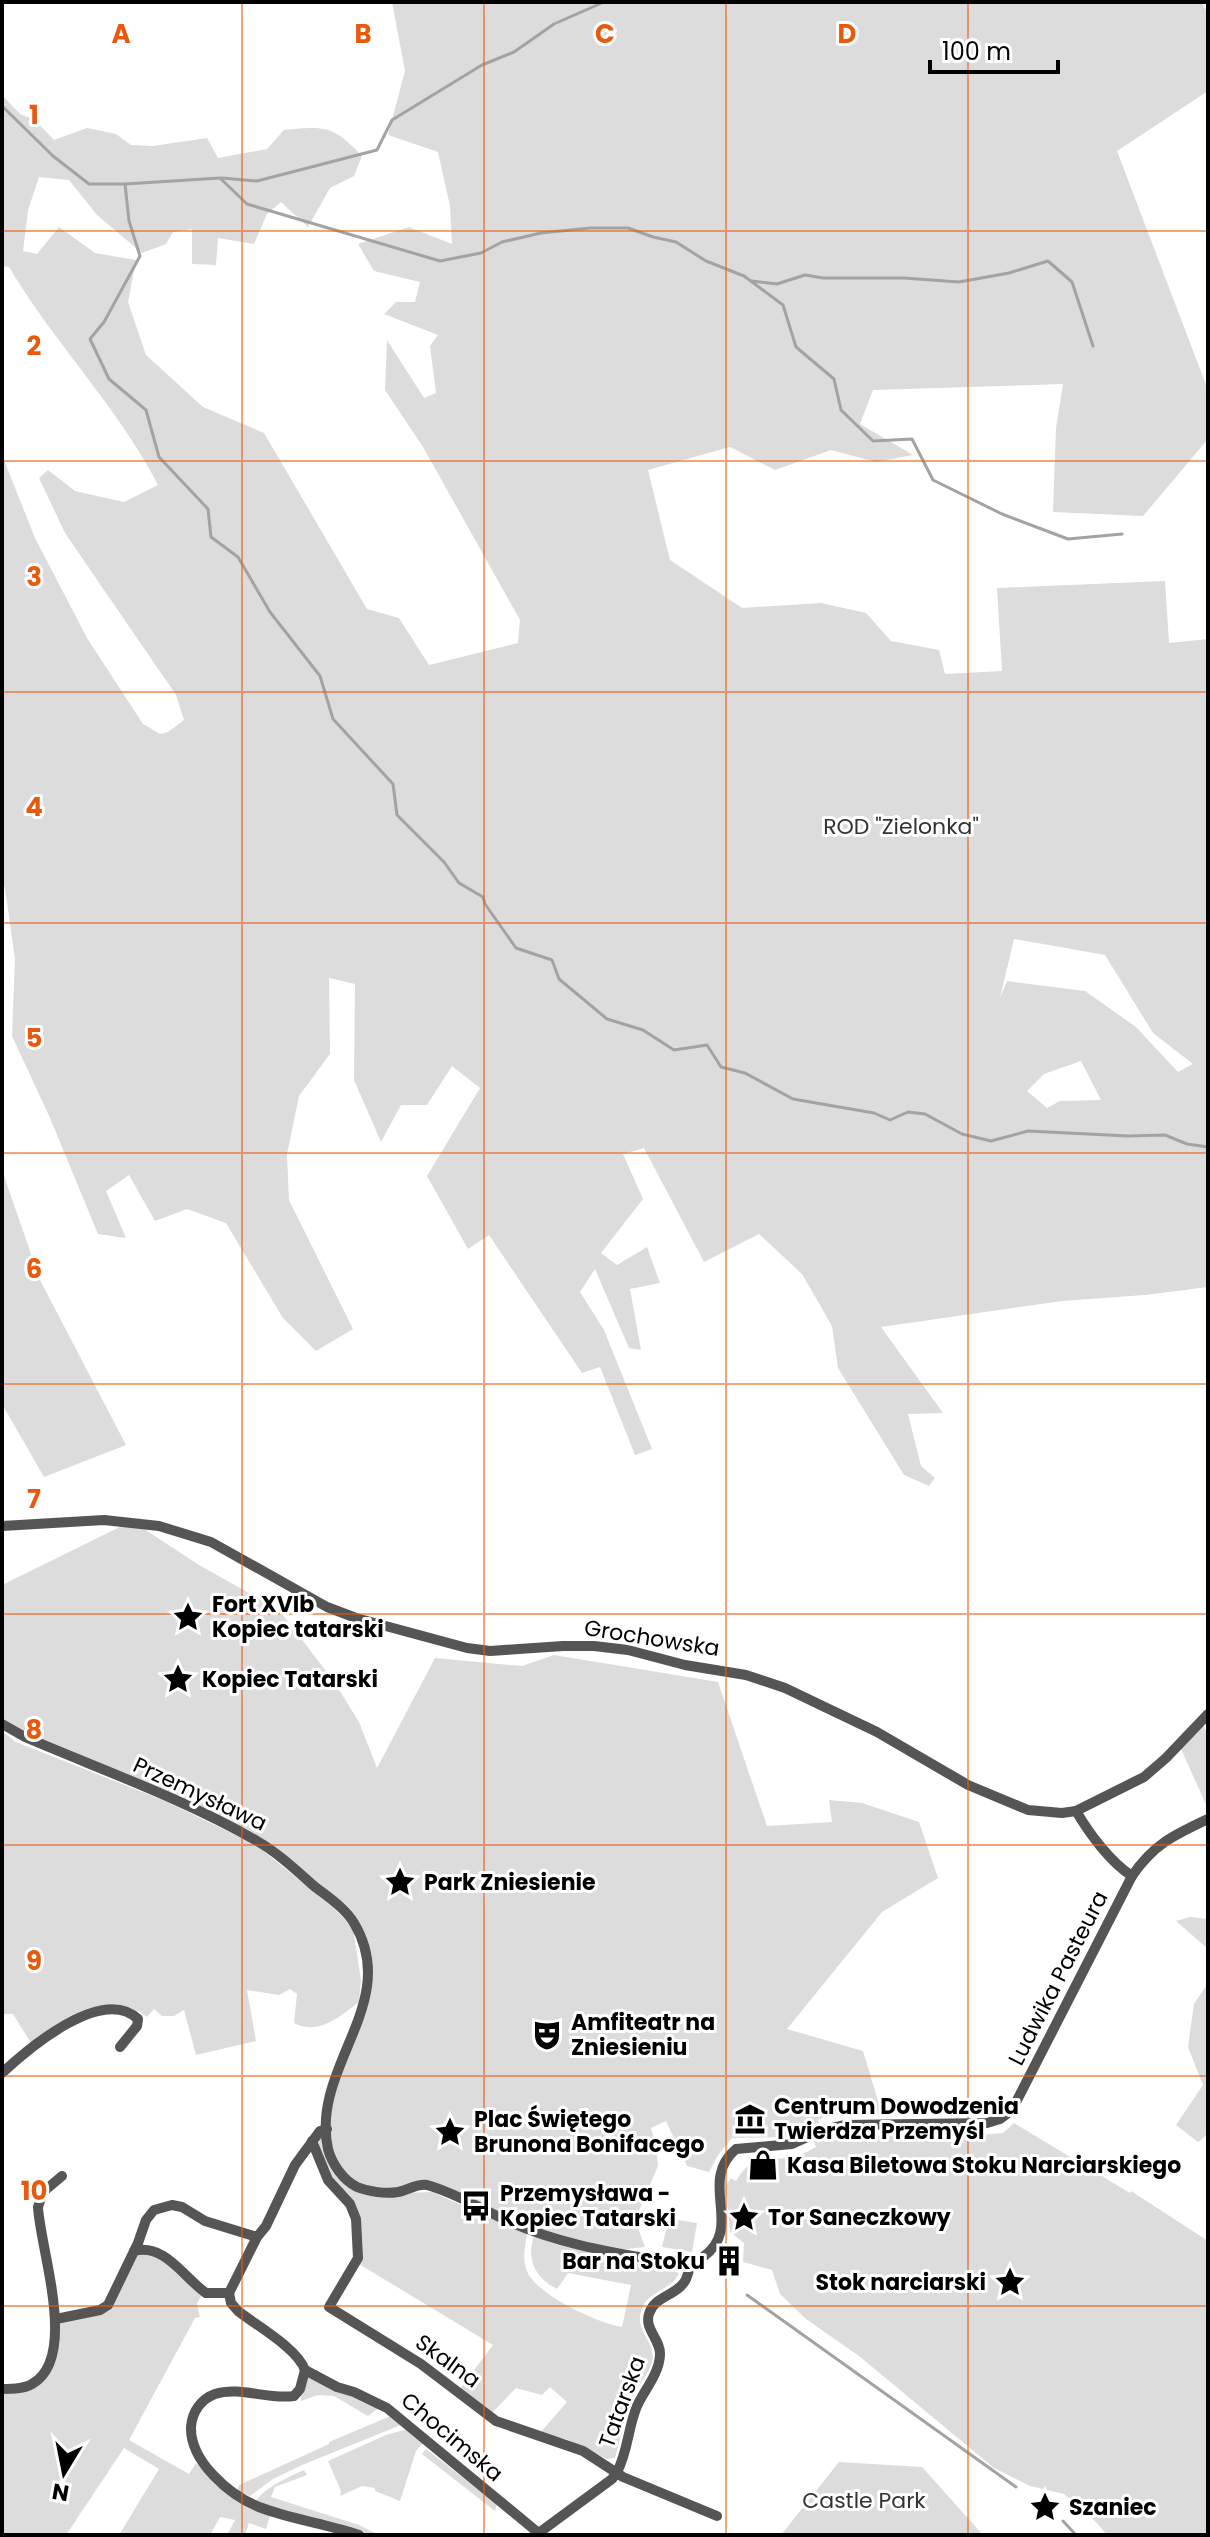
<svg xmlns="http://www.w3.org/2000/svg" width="1210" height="2537" font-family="Poppins,sans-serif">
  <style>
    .green { fill: #dcdcdc; fill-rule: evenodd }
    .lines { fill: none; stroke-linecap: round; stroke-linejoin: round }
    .stream { stroke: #a3a3a3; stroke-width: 3 }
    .street { stroke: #555; stroke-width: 10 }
    .grid { fill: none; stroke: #e8590c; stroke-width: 2; stroke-opacity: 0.55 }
    .labels { text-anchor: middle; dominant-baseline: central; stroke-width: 6; stroke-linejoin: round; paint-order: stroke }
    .park-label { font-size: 22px; fill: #333; stroke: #fff }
    .poi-label { font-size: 22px; font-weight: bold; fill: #000; stroke: #fff; text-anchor: start }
    .street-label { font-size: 22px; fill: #000; stroke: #fff }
    .grid-label { font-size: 26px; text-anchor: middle; font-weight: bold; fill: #e8590c; stroke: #fff; stroke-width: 6; stroke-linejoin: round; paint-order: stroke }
  </style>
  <rect width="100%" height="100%" fill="#fff"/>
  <g class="green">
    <path d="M392,2h809l7,11v78l-91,60 91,239v49l-65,77 -90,-4 3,-84 7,-44 -190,6 -13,34 53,31 -37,7 -45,-12 -56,20 -45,-23 -82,23 22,90 72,48 79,-5 45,10 25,28 48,9 6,24 57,-3 -5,-83 168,-7 4,62 39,-4v434l-2,1 2,8v205l-63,8 -83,6 -181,26 62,86 -35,1 13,52 14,12 -6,8 -25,-11 -66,-107 -6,-42 -30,-52 -43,-40 -55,28 -60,-114 -21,6 20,45 -42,54 16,12 30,-18 13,36 -30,6 11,61 -12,-2 -34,-79 -15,23 24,38 48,119 -17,6 -35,-88 -18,6 -93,-138 -21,14 -41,-73 53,-88 -28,-22 -25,39h-26l-20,37 -27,-62 1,-96 -26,-6 1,76 -31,42 -12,58 2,46 64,129 -37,22 -33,-33 -57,-95 -39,-14 -32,12 -26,-46 -23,16 20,47 -28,-4 -48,-116 -38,-82 3,-77 -10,-71 -3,-6v-427l33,83 52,100 56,86 17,10 8,-2 16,-12 -8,-25 -111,-162 -26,-55 9,-8 27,21 49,11 34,-17c-40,-78 -104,-142 -149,-218l-7,-1v-171l18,19 15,6 19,20 33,-12 29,6 15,11 22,1 54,-8 11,20 49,-9 17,-19c41,-4 49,-5 78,26l-8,20 -24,12 -22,39 -27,-25 -14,12 -13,30 -36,-6 -2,27 -24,-1v-35l-19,3 -7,12 -24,9 -45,-38 -28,-35 -30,-3 -11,33 -5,41 14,3 22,-27 36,26 41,7 -8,42 18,53 57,52 61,26 103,176 32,9 30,47 89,-22 2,-23 -97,-173 -38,-57 2,-50 37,58 12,-5 -6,-47 8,-11 -54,-21 12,-12h19l5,-20 -46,-11 -16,-27 51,-17 43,17 -2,-38 -12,-54 -50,-17 17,-64zM1014,939l91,16 48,78 40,31 -15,8 -42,-45 -51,-36 -78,-10 -7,17zM1081,1061l20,39 -41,1 -13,7 -20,-17 17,-17z"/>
    <polygon points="2,1170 40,1280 126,1445 44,1477 2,1404"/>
    <path d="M132,1521l67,44 80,45 54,70 26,42 18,46 58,-110 87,8 32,-11 164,27 49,144 65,-4 -3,-22 33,3 57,19 19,56 -56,34 -95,117 76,22 19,63 -54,1 -10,5 7,22 29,-6h115l34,-3 11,-10 116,70 1,-2 77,50v294h-101l-10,-12 -33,-29 -34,-8 -36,-18 -135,-112 -53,-37 -26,-25 -8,-24 -29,-8 1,-19 -14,-11 -4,-46 5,-8 5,3c16,-25 23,-21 50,-23 11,-1 21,-6 30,-11l-7,-19 -21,9 -56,1 -14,17 -9,17 -22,-6 -21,-45 -15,7 5,18 2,20 -23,54 10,27 -38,4 -36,-8 -147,-59 -26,8 -39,-4 -26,-25 -5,-60 41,-123 -14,-56 -97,-83 -256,-117v-139z"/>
    <polygon points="1203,1725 1208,1735 1208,1809 1181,1749"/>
    <path d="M2,1731l14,11 149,59 91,44 78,63 19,20 8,52 -2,22c-19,14 -40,34 -65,21l3,-29 -7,-5 -11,6 -32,-5 9,51 -60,14 -12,-45 -10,6h-12l-8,-7 -7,8 -8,-6 -25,-4 -82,38 -19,-31h-11z"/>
    <polygon points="1190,1917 1208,1919 1208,1949 1176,1921"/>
    <polygon points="1208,1983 1208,2134 1198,2142 1176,2125 1203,2085 1188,2047 1194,2004"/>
    <path d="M322,2136l4,19 21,30 59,8 26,-1 95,42c-2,12 -5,25 0,37 8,23 72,53 95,56l9,-42 -63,-12 -11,16c-22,-11 -31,-30 -23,-53l24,9 37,8v2l13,2 1,-2 70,18c-7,18 -32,17 -38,38 -6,19 13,30 12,47 -2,14 -15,27 -20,39 -9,19 -12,41 -18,61l-8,1 -41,-20 -26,-6 27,-31 -17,-15 -8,8 -26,-7 -24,25 -32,-24 33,-44 -134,-81 -1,-48 -23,-30 -16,-39v-8z"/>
    <polygon points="678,2220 697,2223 692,2252 662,2247 667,2226 677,2227"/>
    <polygon points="142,2252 164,2259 202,2294 197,2304 200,2317 195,2318 129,2440 189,2474 196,2463 231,2497 271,2512 266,2529 249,2523 245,2535 227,2535 235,2520 220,2517 210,2535 119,2535 159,2469 124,2448 66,2535 2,2535 2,2393 42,2379 61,2320 101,2313 134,2255"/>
    <polygon points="308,2376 379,2408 368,2416 334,2396 318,2395 301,2401 301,2389"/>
    <polygon points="393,2415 401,2425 302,2465 273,2479 250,2496 237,2492 239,2485 329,2444 329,2442"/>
    <polygon points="407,2429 421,2439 422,2444 416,2451 400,2501 375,2491 375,2488 362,2486 340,2496 341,2491 328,2461 386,2435"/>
    <polygon points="426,2449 497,2504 495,2511 422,2454"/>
    <polygon points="839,2462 922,2467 983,2535 781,2535"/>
    <path d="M304,2470l3,5 -32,12 -4,10 88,28 20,10h-9l-110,-30 -4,-4c9,-14 33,-24 48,-31z"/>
  </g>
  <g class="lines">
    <g class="stream">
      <polyline points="2,106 53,156 89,184 125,184 129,221 140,256 104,322 90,339 109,379 146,410 159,457 208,509 211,537 238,557 270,612 320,676 333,719 393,784 397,815 444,862 459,883 483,897 485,904 516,948 552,960 559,979 607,1019 643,1030 674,1050 707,1045 721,1067 745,1073 793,1099 874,1113 890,1120 908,1112 925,1114 962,1134 991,1141 1028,1131 1128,1136 1165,1135 1187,1144 1208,1147"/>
      <polyline points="222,178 257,181 377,150 392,120 482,65 514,52 554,24 604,2"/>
      <polyline points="125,184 220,178 247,204 440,261 481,253 502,242 541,233 590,228 628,228 653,237 676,242 706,261 744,276 783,305 796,347 834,379 841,410 873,441 912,439 933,480 1002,514 1068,539 1122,534"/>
      <polyline points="752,281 777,284 805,275 823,278 904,278 959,282 1009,273 1048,261 1072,282 1093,346"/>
      <polyline points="747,2295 1016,2487"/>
      <polyline points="1063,2521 1076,2535"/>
    </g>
    <g class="street">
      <polyline points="2,1526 104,1520 159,1526 211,1542 327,1607 356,1618 467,1648 490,1651 563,1646 594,1646 628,1650 685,1665 746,1675 785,1688 877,1732 968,1785 1028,1810 1062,1813 1076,1811 1144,1777 1166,1758 1208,1714"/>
      <path d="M2,1724l23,13c77,33 159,62 232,104 21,12 39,29 57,45 14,11 31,22 40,37 48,80 -44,144 -26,226 4,15 15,31 29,38 12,5 29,7 41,5 10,-2 20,-9 29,-7 29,8 56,25 83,37 45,20 93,29 141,37 17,2 37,9 52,-2 42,-30 -6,-75 33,-108l56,-5 31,-14 21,-5 143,-2 13,-4 12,-9 120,-234c22,-32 42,-41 76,-57"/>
      <path d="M1076,1811c13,22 34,51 56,65"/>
      <path d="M2,2073c26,-24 100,-88 136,-54l-1,7 -17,21"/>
      <polyline points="312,2141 328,2180 350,2204 356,2219 358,2258 329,2307 421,2364 496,2421 583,2451 623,2477 717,2516"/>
      <path d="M134,2251c31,-8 50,27 72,42h23"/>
      <path d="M229,2293l2,10 7,8c19,15 59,37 67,59l32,17 17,5 33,16 154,127"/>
      <polyline points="229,2293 257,2237 266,2226 295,2165 320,2131 327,2129"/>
      <polyline points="56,2319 100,2310 108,2305 138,2243 146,2220 154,2210 172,2205 182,2207 205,2221 257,2237"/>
      <path d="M305,2370l-5,19 -6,7c-26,4 -54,-10 -79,-2 -14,5 -23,18 -24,33 -1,34 38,68 68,80 31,12 68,17 100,28"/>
      <path d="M2,2389c10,0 22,0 30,-5 47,-26 8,-135 6,-177l5,-15 19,-16"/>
      <path d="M536,2535l76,-56 5,-7c11,-20 11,-45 20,-66 8,-17 22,-32 23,-51 1,-15 -16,-26 -11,-41 5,-18 27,-18 36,-33 3,-5 4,-12 6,-18"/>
    </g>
  </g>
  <path class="grid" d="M242,2v2533M484,2v2533M726,2v2533M968,2v2533M2,231h1206M2,461h1206M2,692h1206M2,923h1206M2,1153h1206M2,1384h1206M2,1614h1206M2,1845h1206M2,2076h1206M2,2306h1206"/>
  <defs>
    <g id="sight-bare" transform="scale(2.4)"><path d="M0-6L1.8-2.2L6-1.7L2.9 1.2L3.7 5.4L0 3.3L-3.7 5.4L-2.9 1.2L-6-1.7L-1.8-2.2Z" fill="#000" stroke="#fff" stroke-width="2.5" paint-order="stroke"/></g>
    <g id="theatre-bare" transform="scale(2.4)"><path d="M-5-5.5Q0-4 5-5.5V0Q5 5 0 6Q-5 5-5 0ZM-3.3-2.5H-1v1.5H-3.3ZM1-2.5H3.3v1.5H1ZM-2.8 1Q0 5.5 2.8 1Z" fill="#000" stroke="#fff" stroke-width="2.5" paint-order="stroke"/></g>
    <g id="museum-bare" transform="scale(2.4)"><path d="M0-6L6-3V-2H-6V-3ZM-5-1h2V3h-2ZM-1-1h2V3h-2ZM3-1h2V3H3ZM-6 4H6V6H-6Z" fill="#000" stroke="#fff" stroke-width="2.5" paint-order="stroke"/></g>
    <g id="shop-bare" transform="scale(2.4)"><path d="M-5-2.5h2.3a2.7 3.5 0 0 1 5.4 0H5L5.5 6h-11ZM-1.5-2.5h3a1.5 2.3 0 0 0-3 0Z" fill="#000" stroke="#fff" stroke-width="2.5" paint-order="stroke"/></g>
    <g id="bus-bare" transform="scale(2.4)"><path d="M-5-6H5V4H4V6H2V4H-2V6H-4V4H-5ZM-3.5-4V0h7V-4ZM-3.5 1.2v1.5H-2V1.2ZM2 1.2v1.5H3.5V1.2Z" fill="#000" stroke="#fff" stroke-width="2.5" paint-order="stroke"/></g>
    <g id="building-bare" transform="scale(2.4)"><path d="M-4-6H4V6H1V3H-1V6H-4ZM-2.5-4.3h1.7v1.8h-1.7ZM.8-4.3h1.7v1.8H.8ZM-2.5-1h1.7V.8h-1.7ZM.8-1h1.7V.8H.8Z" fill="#000" stroke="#fff" stroke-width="2.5" paint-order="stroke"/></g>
  </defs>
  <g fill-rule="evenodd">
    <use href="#sight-bare" x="188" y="1617"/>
    <use href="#sight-bare" x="178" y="1679"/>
    <use href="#sight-bare" x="400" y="1882"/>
    <use href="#theatre-bare" x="547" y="2035"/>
    <use href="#museum-bare" x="750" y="2119"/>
    <use href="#sight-bare" x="450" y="2132"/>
    <use href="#shop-bare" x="763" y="2165"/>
    <use href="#bus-bare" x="476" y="2206"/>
    <use href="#sight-bare" x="744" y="2217"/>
    <use href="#building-bare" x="729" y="2261"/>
    <use href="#sight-bare" x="1010" y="2282"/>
    <use href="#sight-bare" x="1045" y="2507"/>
  </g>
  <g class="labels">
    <g class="park-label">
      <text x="901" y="826">ROD "Zielonka"</text>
      <text x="864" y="2500">Castle Park</text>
    </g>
    <g class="poi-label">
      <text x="212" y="1604">Fort XVIb<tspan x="212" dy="25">Kopiec tatarski</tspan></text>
      <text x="202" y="1679">Kopiec Tatarski</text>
      <text x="424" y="1882">Park Zniesienie</text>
      <text x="571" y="2022">Amfiteatr na<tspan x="571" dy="25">Zniesieniu</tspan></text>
      <text x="774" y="2106">Centrum Dowodzenia<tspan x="774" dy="25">Twierdza Przemyśl</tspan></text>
      <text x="474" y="2119">Plac Świętego<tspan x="474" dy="25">Brunona Bonifacego</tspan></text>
      <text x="787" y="2165">Kasa Biletowa Stoku Narciarskiego</text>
      <text x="500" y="2193">Przemysława -<tspan x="500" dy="25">Kopiec Tatarski</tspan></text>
      <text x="768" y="2217">Tor Saneczkowy</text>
      <text x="705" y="2261" text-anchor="end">Bar na Stoku</text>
      <text x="986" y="2282" text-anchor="end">Stok narciarski</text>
      <text x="1069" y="2507">Szaniec</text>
    </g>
    <g class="street-label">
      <text transform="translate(652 1638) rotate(9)">Grochowska</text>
      <text transform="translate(200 1794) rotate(25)">Przemysława</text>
      <text transform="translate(1058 1978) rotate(-63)">Ludwika Pasteura</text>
      <text transform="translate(448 2361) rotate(36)">Skalna</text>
      <text transform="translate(622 2402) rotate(-70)">Tatarska</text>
      <text transform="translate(452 2437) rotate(40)">Chocimska</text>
    </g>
  </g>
  <g class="grid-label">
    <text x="121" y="43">A</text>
    <text x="363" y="43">B</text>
    <text x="605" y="43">C</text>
    <text x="847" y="43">D</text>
    <text x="34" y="124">1</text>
    <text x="34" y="355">2</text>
    <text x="34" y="586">3</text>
    <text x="34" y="816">4</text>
    <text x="34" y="1047">5</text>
    <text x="34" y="1278">6</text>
    <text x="34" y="1508">7</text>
    <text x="34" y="1739">8</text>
    <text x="34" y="1970">9</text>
    <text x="34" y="2200">10</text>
  </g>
  <rect width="1210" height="2537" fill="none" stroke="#000000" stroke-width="8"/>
  <g transform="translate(64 2473) rotate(190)" stroke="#ffffff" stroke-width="6" paint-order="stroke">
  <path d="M0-6L14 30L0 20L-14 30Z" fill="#000000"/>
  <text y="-12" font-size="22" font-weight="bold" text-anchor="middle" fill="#000000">N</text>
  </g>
  <path d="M930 60v12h128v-12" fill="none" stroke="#000000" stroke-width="4"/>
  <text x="942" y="60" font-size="24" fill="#000000" stroke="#ffffff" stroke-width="6" paint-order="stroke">100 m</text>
</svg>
